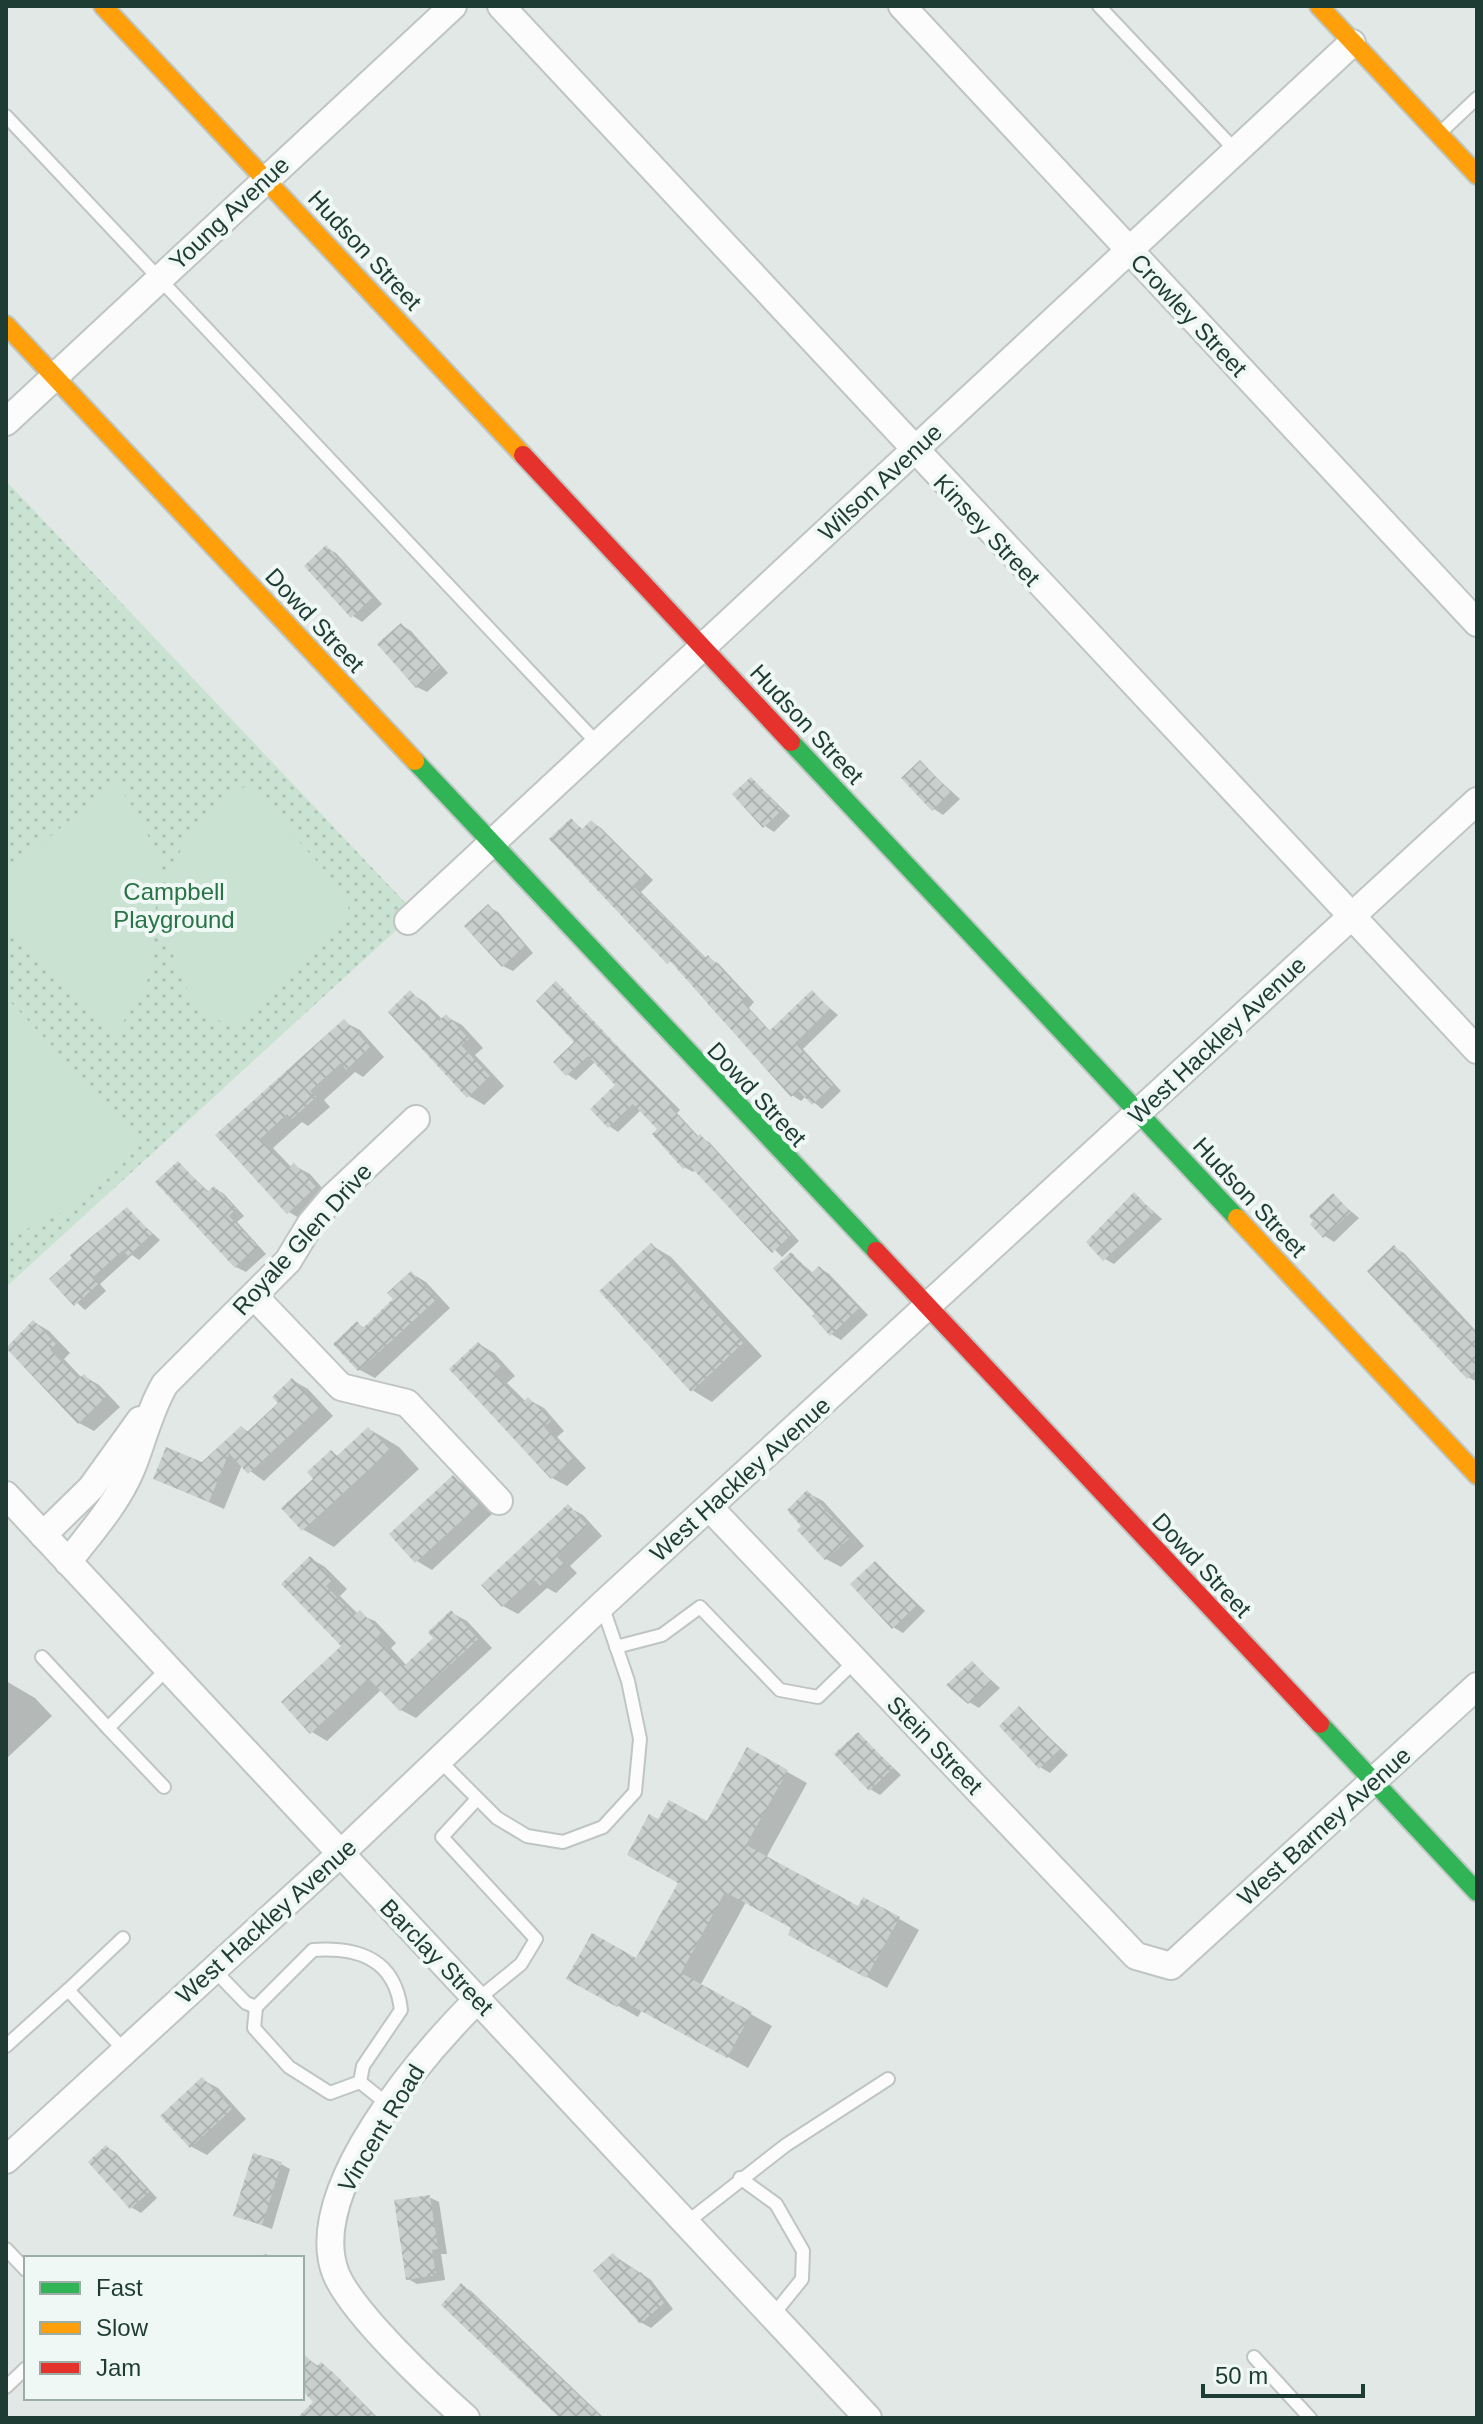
<svg xmlns="http://www.w3.org/2000/svg" width="1483" height="2424" font-family="Helvetica,sans-serif">
  <style>
    .park { fill: url(#park-dots) }
    .pitch { fill: #cae2d2 }
    .shadow { fill: #0003 }
    .building { fill: url(#building-cross-hatch) }
    .lines { fill: none; stroke-linecap: round; stroke-linejoin: round }
    .lane-casing { stroke: #bfc5c2; stroke-width: 16 }
    .street-casing { stroke: #bfc5c2; stroke-width: 30 }
    .fast-casing { stroke: #bdc6c2; stroke-width: 22 }
    .slow-casing { stroke: #bdc6c2; stroke-width: 22 }
    .jam-casing { stroke: #bdc6c2; stroke-width: 22 }
    .lane { stroke: #fbfcfb; stroke-width: 12 }
    .street { stroke: #fbfcfb; stroke-width: 26 }
    .fast { stroke: #30b455; stroke-width: 18 }
    .slow { stroke: #ff9f0a; stroke-width: 18 }
    .jam { stroke: #e5322d; stroke-width: 18 }
    .labels { text-anchor: middle; dominant-baseline: central; stroke-width: 8; stroke-linejoin: round; paint-order: stroke }
    .street-label { font-size: 24px; fill: #1f3c34; stroke: #eff8f4 }
    .park-label { font-size: 24px; fill: #287447; stroke: #eff8f4 }
  </style>
  <defs>
    <pattern id="park-dots" width="8" height="8" patternUnits="userSpaceOnUse" patternTransform="scale(2)"><rect width="8" height="8" fill="#cae2d2"/><path d="M2 2h.1M6 6h.1" fill="none" stroke="#adc3b5" stroke-width="1.8" stroke-linecap="round"/></pattern>
    <pattern id="building-cross-hatch" width="8" height="8" patternUnits="userSpaceOnUse" patternTransform="scale(2)"><rect width="8" height="8" fill="#c9cfcd"/><path d="M0 0l8 8M0 8l8-8" fill="none" stroke="#acb3b1"/></pattern>
  </defs>
  <rect width="100%" height="100%" fill="#e2e8e5"/>
  <polygon class="park" points="6,481 415,913 6,1287"/>
  <g class="pitch">
    <polygon points="116,781 142,822 160,864 149,977 114,1038 6,930 6,874"/>
    <path d="M248,784l97,109 5,23 -116,113 -40,-23c-10,-26 -33,-73 -31,-100 3,-56 44,-90 85,-122z"/>
    <path d="M6,997l136,145c-34,42 -82,81 -136,93z"/>
  </g>
  <g class="shadow">
    <polygon points="326,548 336,553 382,604 362,622 353,616"/>
    <polygon points="401,625 411,631 448,673 427,692 417,687"/>
    <polygon points="920,763 960,799 943,815 934,809"/>
    <polygon points="752,779 790,816 774,832 765,826"/>
    <polygon points="571,821 584,830 592,822 601,828 653,880 641,892 707,959 718,963 754,1002 749,1008 771,1032 812,993 838,1015 803,1049 841,1091 822,1109 806,1096 801,1101 792,1095 708,1004 710,1002"/>
    <polygon points="488,907 498,912 533,953 513,971 503,966"/>
    <polygon points="556,984 680,1110 677,1113 699,1137 709,1142 799,1241 782,1257 696,1169 693,1172 684,1167 660,1129 641,1110 618,1132 609,1126 618,1085 596,1061 576,1080 567,1074 577,1042"/>
    <polygon points="410,993 425,1002 443,1020 447,1017 462,1025 483,1048 475,1055 504,1086 484,1105 469,1096"/>
    <polygon points="344,1022 360,1030 384,1057 363,1077 355,1072 324,1100 330,1107 308,1126 302,1122 273,1148 292,1168 295,1166 310,1174 330,1197 304,1221 289,1212 218,1136"/>
    <polygon points="178,1163 210,1193 214,1188 224,1194 244,1216 237,1222 266,1254 246,1272 236,1267 157,1183"/>
    <polygon points="1134,1194 1162,1219 1114,1264 1105,1259"/>
    <polygon points="1333,1196 1359,1218 1334,1242 1325,1236"/>
    <polygon points="127,1210 160,1240 139,1260 132,1255 100,1284 106,1291 85,1310 52,1280"/>
    <polygon points="651,1245 671,1257 762,1356 712,1402 692,1390"/>
    <polygon points="1394,1248 1404,1253 1477,1332 1477,1382 1468,1377"/>
    <polygon points="791,1254 814,1274 820,1268 829,1274 868,1315 841,1340 831,1334 818,1314"/>
    <polygon points="411,1273 426,1282 450,1308 375,1378 360,1370 335,1344 357,1324 365,1328 396,1299"/>
    <polygon points="34,1322 49,1331 70,1353 64,1359 82,1378 84,1376 99,1385 120,1407 94,1431 79,1423"/>
    <polygon points="479,1344 494,1353 515,1376 507,1383 526,1402 529,1400 544,1408 564,1431 557,1437 586,1468 567,1486 552,1478 452,1369"/>
    <polygon points="292,1380 308,1389 333,1416 264,1481 242,1465 224,1509 155,1478 203,1465 241,1428 249,1432 280,1403"/>
    <polygon points="369,1429 399,1447 419,1469 334,1547 304,1530 284,1508 316,1479 331,1452 339,1457"/>
    <polygon points="453,1478 468,1487 493,1513 432,1570 417,1561"/>
    <polygon points="808,1493 823,1501 864,1546 841,1567 826,1559"/>
    <polygon points="568,1507 583,1515 602,1536 570,1566 577,1573 556,1593 547,1588 518,1614 503,1606"/>
    <polygon points="310,1558 325,1567 347,1589 340,1596 358,1614 375,1621 396,1643 391,1648 407,1666 436,1638 452,1613 467,1621 492,1648 416,1718 401,1710 382,1689 327,1741 312,1732 344,1646"/>
    <polygon points="875,1563 925,1611 903,1633 893,1627"/>
    <polygon points="972,1663 1000,1688 979,1708 969,1702"/>
    <polygon points="6,1681 35,1698 52,1716 6,1759"/>
    <polygon points="1019,1709 1068,1755 1050,1773 1040,1767"/>
    <polygon points="858,1734 901,1775 880,1795 870,1789"/>
    <polygon points="748,1750 807,1783 766,1858 859,1909 864,1899 919,1930 887,1988 790,1934 794,1928 746,1902 700,1986 772,2026 748,2068 642,2010 638,2017 569,1978 637,1960 680,1883 659,1821 708,1823"/>
    <polygon points="203,2080 218,2088 246,2119 207,2155 192,2147 163,2116"/>
    <polygon points="107,2147 116,2153 157,2198 141,2213 131,2207"/>
    <polygon points="281,2164 290,2169 272,2229 235,2215"/>
    <polygon points="429,2197 439,2202 447,2254 441,2254 445,2280 417,2284 408,2279"/>
    <polygon points="266,2254 272,2258 254,2258"/>
    <polygon points="613,2255 651,2280 673,2309 651,2328 642,2323 595,2271"/>
    <polygon points="462,2286 471,2291 604,2418 562,2418"/>
    <polygon points="302,2354 319,2367 321,2365 331,2371 378,2418 314,2418 316,2402 302,2388"/>
  </g>
  <g class="building">
    <polygon points="326,545 373,597 351,618 304,566"/>
    <polygon points="401,623 440,667 416,688 377,644"/>
    <polygon points="920,760 951,793 932,811 901,778"/>
    <polygon points="751,777 782,810 763,828 732,794"/>
    <polygon points="571,818 582,829 591,820 645,874 633,886 705,958 708,955 746,996 741,1001 769,1031 812,990 830,1009 795,1043 833,1085 812,1105 798,1090 791,1097 670,961 667,964 549,839"/>
    <polygon points="488,904 525,946 502,967 464,926"/>
    <polygon points="556,981 672,1104 670,1107 697,1137 700,1134 791,1235 772,1253 688,1164 683,1169 652,1134 657,1129 633,1104 608,1128 590,1109 615,1085 588,1056 566,1076 553,1062 574,1042 536,1001"/>
    <polygon points="410,990 439,1021 446,1014 469,1039 461,1045 490,1076 467,1098 388,1012"/>
    <polygon points="344,1019 370,1047 346,1070 341,1063 310,1091 316,1097 292,1119 287,1114 260,1139 288,1169 294,1163 316,1187 287,1214 215,1135"/>
    <polygon points="178,1161 207,1192 214,1186 236,1209 229,1216 258,1247 235,1268 155,1182"/>
    <polygon points="1134,1192 1154,1213 1103,1261 1086,1242"/>
    <polygon points="1333,1193 1351,1212 1323,1238 1310,1224 1313,1221 1309,1216"/>
    <polygon points="127,1207 152,1234 128,1256 123,1250 92,1278 98,1284 74,1306 49,1279 72,1258 70,1255"/>
    <polygon points="651,1243 743,1343 691,1392 599,1291"/>
    <polygon points="1394,1245 1477,1335 1477,1370 1467,1379 1367,1271"/>
    <polygon points="791,1252 811,1273 819,1266 859,1308 830,1336 812,1316 815,1314 773,1268"/>
    <polygon points="411,1271 437,1299 358,1371 333,1344 357,1321 363,1328 393,1299 387,1293"/>
    <polygon points="33,1320 56,1344 50,1350 78,1379 84,1374 106,1397 78,1424 6,1348"/>
    <polygon points="478,1342 501,1366 494,1373 522,1403 528,1397 551,1421 544,1427 573,1459 551,1479 449,1369"/>
    <polygon points="292,1378 320,1407 248,1474 229,1453 209,1502 153,1479 166,1447 202,1462 241,1426 247,1432 278,1403 272,1397"/>
    <polygon points="368,1427 390,1450 302,1531 281,1508 313,1479 307,1472 331,1450 337,1456"/>
    <polygon points="453,1475 480,1504 415,1563 389,1534"/>
    <polygon points="807,1490 851,1537 825,1560 797,1530 801,1526 787,1510"/>
    <polygon points="568,1504 588,1526 556,1556 564,1564 540,1586 533,1578 502,1607 481,1585"/>
    <polygon points="310,1556 333,1579 326,1586 354,1615 360,1610 382,1634 377,1639 403,1667 433,1638 428,1632 451,1610 478,1639 400,1711 369,1679 310,1734 281,1702 341,1646 281,1584"/>
    <polygon points="875,1561 917,1605 892,1629 850,1584"/>
    <polygon points="972,1661 992,1682 968,1704 946,1685"/>
    <polygon points="1019,1706 1060,1749 1039,1769 999,1726"/>
    <polygon points="858,1732 893,1768 869,1791 834,1754"/>
    <polygon points="747,1747 788,1770 746,1845 858,1906 863,1897 900,1917 866,1978 788,1935 791,1928 725,1892 681,1973 752,2012 727,2058 621,2000 617,2007 566,1979 592,1933 636,1958 678,1883 627,1855 649,1814 658,1819 669,1800 707,1821"/>
    <polygon points="202,2077 232,2109 190,2148 160,2116"/>
    <polygon points="106,2145 149,2192 130,2209 88,2162"/>
    <polygon points="253,2153 282,2162 262,2225 233,2216"/>
    <polygon points="430,2195 438,2249 432,2250 436,2275 406,2280 394,2200"/>
    <polygon points="613,2253 628,2270 632,2267 639,2274 641,2272 664,2303 640,2324 593,2271"/>
    <polygon points="461,2283 575,2392 602,2418 560,2418 441,2305"/>
    <polygon points="302,2352 316,2367 321,2362 339,2378 376,2418 297,2418 313,2402 302,2390"/>
  </g>
  <g class="lines">
    <g class="lane-casing">
      <g id="lane">
        <polyline points="1099,6 1236,151"/>
        <polyline points="6,116 598,744"/>
        <polyline points="1441,132 1477,98"/>
        <polyline points="616,1647 662,1635 700,1607 780,1690 818,1697 855,1661"/>
        <polyline points="42,1657 108,1728 167,1669"/>
        <polyline points="108,1728 164,1787"/>
        <polyline points="439,1760 497,1818 527,1836 563,1842 603,1827 635,1792 640,1739 628,1681 602,1605"/>
        <polyline points="477,1799 442,1837 536,1939 521,1964 478,1999"/>
        <polyline points="123,1938 68,1990 124,2050"/>
        <path d="M213,1969l33,34 10,4 57,-57c46,-3 82,9 88,60l-38,56 -3,16 30,24"/>
        <polyline points="256,2007 254,2028 289,2067 330,2093 360,2082"/>
        <polyline points="6,2046 68,1990"/>
        <polyline points="740,2178 776,2204 803,2251 802,2279 773,2315"/>
        <polyline points="686,2223 786,2145 888,2079"/>
        <polyline points="6,2249 26,2270"/>
        <polyline points="1254,2357 1310,2418"/>
        <polyline points="6,2387 26,2368"/>
      </g>
    </g>
    <g class="street-casing">
      <g id="street">
        <polyline points="501,6 1477,1050"/>
        <polyline points="902,6 1477,623"/>
        <polyline points="6,422 453,6"/>
        <polyline points="408,921 1352,43"/>
        <polyline points="255,1297 341,1387 407,1403 499,1501"/>
        <polyline points="6,1495 868,2418"/>
        <polyline points="709,1507 1136,1956 1171,1966 1477,1686"/>
        <polyline points="43,1535 91,1488 140,1420"/>
        <path d="M68,1562c23,-30 48,-57 63,-92 12,-29 18,-59 34,-86l123,-123 23,-38 21,-25 84,-79"/>
        <polyline points="6,2160 339,1855 602,1605 1477,801"/>
        <path d="M466,2418c-35,-31 -113,-104 -130,-144 -33,-83 88,-221 142,-275"/>
      </g>
    </g>
    <g class="fast-casing">
      <g id="fast">
        <polyline points="791,742 1237,1218"/>
        <polyline points="415,761 876,1251"/>
        <polyline points="1320,1724 1477,1892"/>
      </g>
    </g>
    <g class="slow-casing">
      <g id="slow">
        <polyline points="103,6 523,455"/>
        <polyline points="1319,6 1477,175"/>
        <polyline points="6,325 415,761"/>
        <polyline points="1237,1218 1477,1475"/>
      </g>
    </g>
    <g class="jam-casing">
      <g id="jam">
        <polyline points="523,455 791,742"/>
        <polyline points="876,1251 1320,1724"/>
      </g>
    </g>
    <use href="#lane" class="lane"/>
    <use href="#street" class="street"/>
    <use href="#fast" class="fast"/>
    <use href="#slow" class="slow"/>
    <use href="#jam" class="jam"/>
  </g>
  <g class="labels">
    <g class="street-label">
      <text transform="translate(229 213) rotate(-43)">Young Avenue</text>
      <text transform="translate(365 250) rotate(47)">Hudson Street</text>
      <text transform="translate(1189 315) rotate(47)">Crowley Street</text>
      <text transform="translate(880 482) rotate(-43)">Wilson Avenue</text>
      <text transform="translate(987 530) rotate(47)">Kinsey Street</text>
      <text transform="translate(315 620) rotate(47)">Dowd Street</text>
      <text transform="translate(807 724) rotate(47)">Hudson Street</text>
      <text transform="translate(1217 1040) rotate(-43)">West Hackley Avenue</text>
      <text transform="translate(757 1094) rotate(47)">Dowd Street</text>
      <text transform="translate(1250 1197) rotate(47)">Hudson Street</text>
      <text transform="translate(302 1239) rotate(-48)">Royale Glen Drive</text>
      <text transform="translate(740 1479) rotate(-42)">West Hackley Avenue</text>
      <text transform="translate(1202 1565) rotate(47)">Dowd Street</text>
      <text transform="translate(935 1745) rotate(46)">Stein Street</text>
      <text transform="translate(1324 1826) rotate(-42)">West Barney Avenue</text>
      <text transform="translate(266 1921) rotate(-42)">West Hackley Avenue</text>
      <text transform="translate(437 1957) rotate(46)">Barclay Street</text>
      <text transform="translate(381 2128) rotate(-59)">Vincent Road</text>
    </g>
    <g class="park-label">
      <text x="174" y="891">Campbell<tspan x="174" dy="28">Playground</tspan></text>
    </g>
  </g>
  <rect width="1483" height="2424" fill="none" stroke="#1f3c34" stroke-width="16"/>
  <rect x="24" y="2256" width="280" height="144" fill="#eff8f4" stroke="#9cada7" stroke-width="2"/>
  <rect x="40" y="2282" width="40" height="12" fill="#30b455" stroke="#9cada7" stroke-width="2"/>
  <text x="96" y="2296" font-size="24" fill="#1f3c34">Fast</text>
  <rect x="40" y="2322" width="40" height="12" fill="#ff9f0a" stroke="#9cada7" stroke-width="2"/>
  <text x="96" y="2336" font-size="24" fill="#1f3c34">Slow</text>
  <rect x="40" y="2362" width="40" height="12" fill="#e5322d" stroke="#9cada7" stroke-width="2"/>
  <text x="96" y="2376" font-size="24" fill="#1f3c34">Jam</text>
  <path d="M1203 2384v12h160v-12" fill="none" stroke="#1f3c34" stroke-width="4"/>
  <text x="1215" y="2384" font-size="24" fill="#1f3c34" stroke="#eff8f4" stroke-width="6" paint-order="stroke">50 m</text>
</svg>
